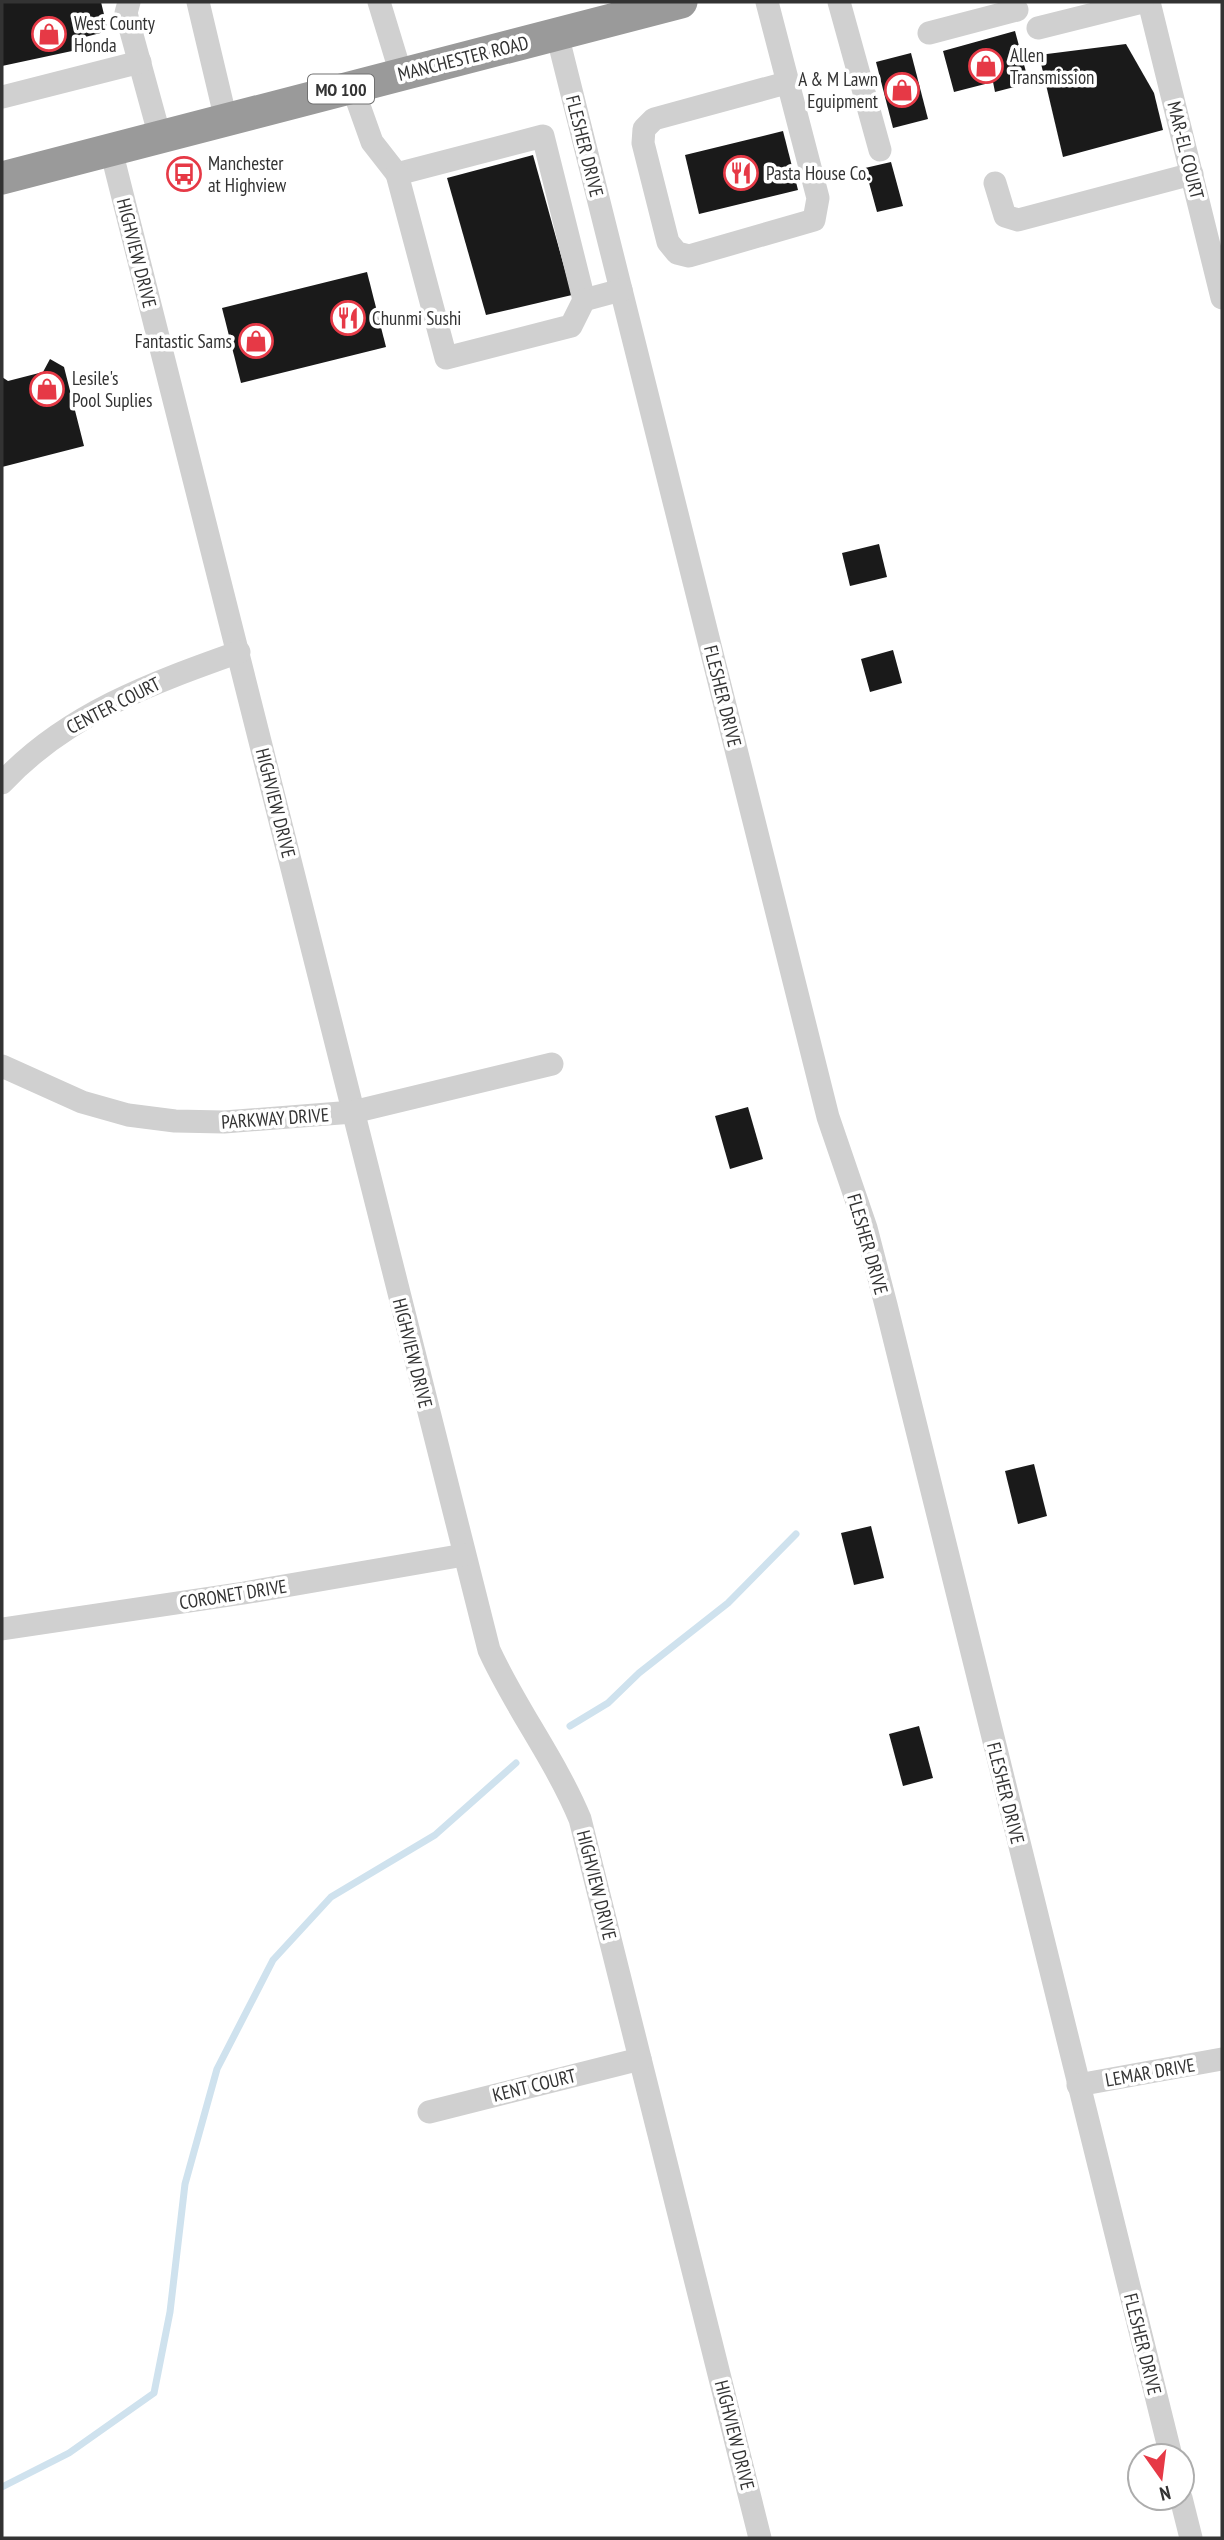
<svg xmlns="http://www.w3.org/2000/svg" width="1224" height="2540" font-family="'PT Sans Narrow',sans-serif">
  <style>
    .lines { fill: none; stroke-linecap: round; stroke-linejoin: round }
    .stream { stroke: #cfe2ee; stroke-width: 7 }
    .building { fill: #1a1a1a }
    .minor { stroke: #d0d0d0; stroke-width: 23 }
    .highway { stroke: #9a9a9a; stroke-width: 33 }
    .labels { text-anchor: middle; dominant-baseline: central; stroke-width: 7; stroke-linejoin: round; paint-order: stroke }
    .shield { fill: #fff; stroke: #707070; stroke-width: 2 }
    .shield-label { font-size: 18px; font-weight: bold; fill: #333 }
    .poi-label { font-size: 19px; fill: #333; stroke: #fff; text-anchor: start }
    .street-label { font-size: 19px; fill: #333; stroke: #fff }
  </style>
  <rect width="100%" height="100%" fill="#fff"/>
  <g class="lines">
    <g class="stream">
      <polyline points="570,1726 608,1703 639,1673 728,1603 796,1534"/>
      <polyline points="2,2487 69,2453 154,2393 170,2312 185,2184 217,2069 273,1960 331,1897 435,1835 516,1763"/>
    </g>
  </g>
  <g class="building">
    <polygon points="2,2 101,2 108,31 85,37 72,51 2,66"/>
    <polygon points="1015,31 1029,83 995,92 993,82 954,92 943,51"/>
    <polygon points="1126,44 1154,93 1163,130 1063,157 1039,55"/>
    <polygon points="911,53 928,119 893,128 876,62"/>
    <polygon points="783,131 798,190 699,214 685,155"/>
    <polygon points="533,155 572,295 486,315 447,178"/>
    <polygon points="891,162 903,206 877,212 865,168"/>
    <polygon points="367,272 386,347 241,383 222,308"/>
    <polygon points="50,359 64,367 84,446 2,467 2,377 8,381 43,372"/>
    <polygon points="879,544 887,577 850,586 842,553"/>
    <polygon points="893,650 902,683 870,692 861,659"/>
    <polygon points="748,1107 763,1159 730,1169 715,1116"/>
    <polygon points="1034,1464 1047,1516 1018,1524 1005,1471"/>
    <polygon points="871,1526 884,1578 854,1585 841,1533"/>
    <polygon points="919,1726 933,1778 903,1786 889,1734"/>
  </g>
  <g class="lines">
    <g class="minor">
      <polyline points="129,2 126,13 160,137"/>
      <polyline points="198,2 226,120"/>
      <polyline points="379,2 401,74"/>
      <polyline points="767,2 818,198 814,220 689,256 677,253 668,242 643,143 644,129 654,119 786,83"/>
      <polyline points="839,2 880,150"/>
      <polyline points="1149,2 1222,298"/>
      <polyline points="1038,28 1142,2"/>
      <polyline points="929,33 1017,10"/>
      <polyline points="557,34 828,1117 866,1228 886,1305 1171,2456"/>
      <polyline points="352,86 372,142 397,174 543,136 584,300 621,290"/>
      <polyline points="2,97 140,62"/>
      <path d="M111,150l378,1500c27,59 66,109 91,169l180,719"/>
      <polyline points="397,174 446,358 571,326 584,300"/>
      <polyline points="995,183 1005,216 1018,220 1192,174"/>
      <path d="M2,783c64,-69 150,-100 237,-131"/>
      <polyline points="2,1066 82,1102 128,1115 175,1121 224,1122 353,1112 552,1064"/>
      <polyline points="2,1629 244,1593 464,1555"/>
      <polyline points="1078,2085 1222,2059"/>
      <polyline points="429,2112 640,2059"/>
      <polyline points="1181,2498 1191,2538"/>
    </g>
    <polyline class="highway" points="2,178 681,2"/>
  </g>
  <defs>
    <g id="shop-ring" transform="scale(1.75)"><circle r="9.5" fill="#fff" stroke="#e63946" stroke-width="1.5"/><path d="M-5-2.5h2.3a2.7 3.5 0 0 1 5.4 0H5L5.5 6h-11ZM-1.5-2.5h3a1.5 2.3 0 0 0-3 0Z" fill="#e63946"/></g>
    <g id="restaurant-ring" transform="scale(1.75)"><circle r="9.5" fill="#fff" stroke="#e63946" stroke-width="1.5"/><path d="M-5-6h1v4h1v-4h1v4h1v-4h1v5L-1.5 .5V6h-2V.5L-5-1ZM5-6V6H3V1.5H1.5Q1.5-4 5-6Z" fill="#e63946"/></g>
    <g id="bus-ring" transform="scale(1.75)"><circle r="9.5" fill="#fff" stroke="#e63946" stroke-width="1.5"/><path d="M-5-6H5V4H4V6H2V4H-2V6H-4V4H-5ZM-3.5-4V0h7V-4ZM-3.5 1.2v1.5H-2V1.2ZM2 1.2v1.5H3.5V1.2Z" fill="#e63946"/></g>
  </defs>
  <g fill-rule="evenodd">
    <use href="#shop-ring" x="49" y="34"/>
    <use href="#shop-ring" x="986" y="66"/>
    <use href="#shop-ring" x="902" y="90"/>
    <use href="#restaurant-ring" x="741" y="173"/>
    <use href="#bus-ring" x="184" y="174"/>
    <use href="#restaurant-ring" x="348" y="318"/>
    <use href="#shop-ring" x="256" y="341"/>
    <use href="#shop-ring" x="47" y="389"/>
  </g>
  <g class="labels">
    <rect class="shield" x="308" y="74.5" width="66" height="29" rx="5"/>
    <g class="shield-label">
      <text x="341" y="89">MO 100</text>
    </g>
    <g class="poi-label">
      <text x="74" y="23">West County<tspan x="74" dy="22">Honda</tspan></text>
      <text x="1010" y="55">Allen<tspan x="1010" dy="22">Transmission</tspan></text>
      <text x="878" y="79" text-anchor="end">A &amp; M Lawn<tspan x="878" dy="22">Eguipment</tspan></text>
      <text x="208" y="163">Manchester<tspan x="208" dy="22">at Highview</tspan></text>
      <text x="766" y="173">Pasta House Co.</text>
      <text x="372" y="318">Chunmi Sushi</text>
      <text x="232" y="341" text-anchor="end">Fantastic Sams</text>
      <text x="72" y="378">Lesile's<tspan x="72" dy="22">Pool Suplies</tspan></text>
    </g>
    <g class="street-label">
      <text transform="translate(463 58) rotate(-14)">MANCHESTER ROAD</text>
      <text transform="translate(585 146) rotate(76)">FLESHER DRIVE</text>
      <text transform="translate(1186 150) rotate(76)">MAR-EL COURT</text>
      <text transform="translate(137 253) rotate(76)">HIGHVIEW DRIVE</text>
      <text transform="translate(723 696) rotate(76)">FLESHER DRIVE</text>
      <text transform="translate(113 705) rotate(-27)">CENTER COURT</text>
      <text transform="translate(276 803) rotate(76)">HIGHVIEW DRIVE</text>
      <text transform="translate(275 1118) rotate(-4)">PARKWAY DRIVE</text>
      <text transform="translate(868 1244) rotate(74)">FLESHER DRIVE</text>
      <text transform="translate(413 1353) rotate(76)">HIGHVIEW DRIVE</text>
      <text transform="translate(233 1594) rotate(-9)">CORONET DRIVE</text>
      <text transform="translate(1006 1793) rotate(76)">FLESHER DRIVE</text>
      <text transform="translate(597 1885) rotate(76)">HIGHVIEW DRIVE</text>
      <text transform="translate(1150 2072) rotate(-10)">LEMAR DRIVE</text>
      <text transform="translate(534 2085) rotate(-14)">KENT COURT</text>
      <text transform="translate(1143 2344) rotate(76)">FLESHER DRIVE</text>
      <text transform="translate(735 2435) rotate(76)">HIGHVIEW DRIVE</text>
    </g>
  </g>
  <rect width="1224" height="2540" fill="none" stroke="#333333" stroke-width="7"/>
  <g transform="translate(1161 2477) rotate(166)"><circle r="33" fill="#ffffff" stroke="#adadad" stroke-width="2"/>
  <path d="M0-5L12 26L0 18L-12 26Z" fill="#e63946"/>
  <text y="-10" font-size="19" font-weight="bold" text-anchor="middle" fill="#333333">N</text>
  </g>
</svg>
